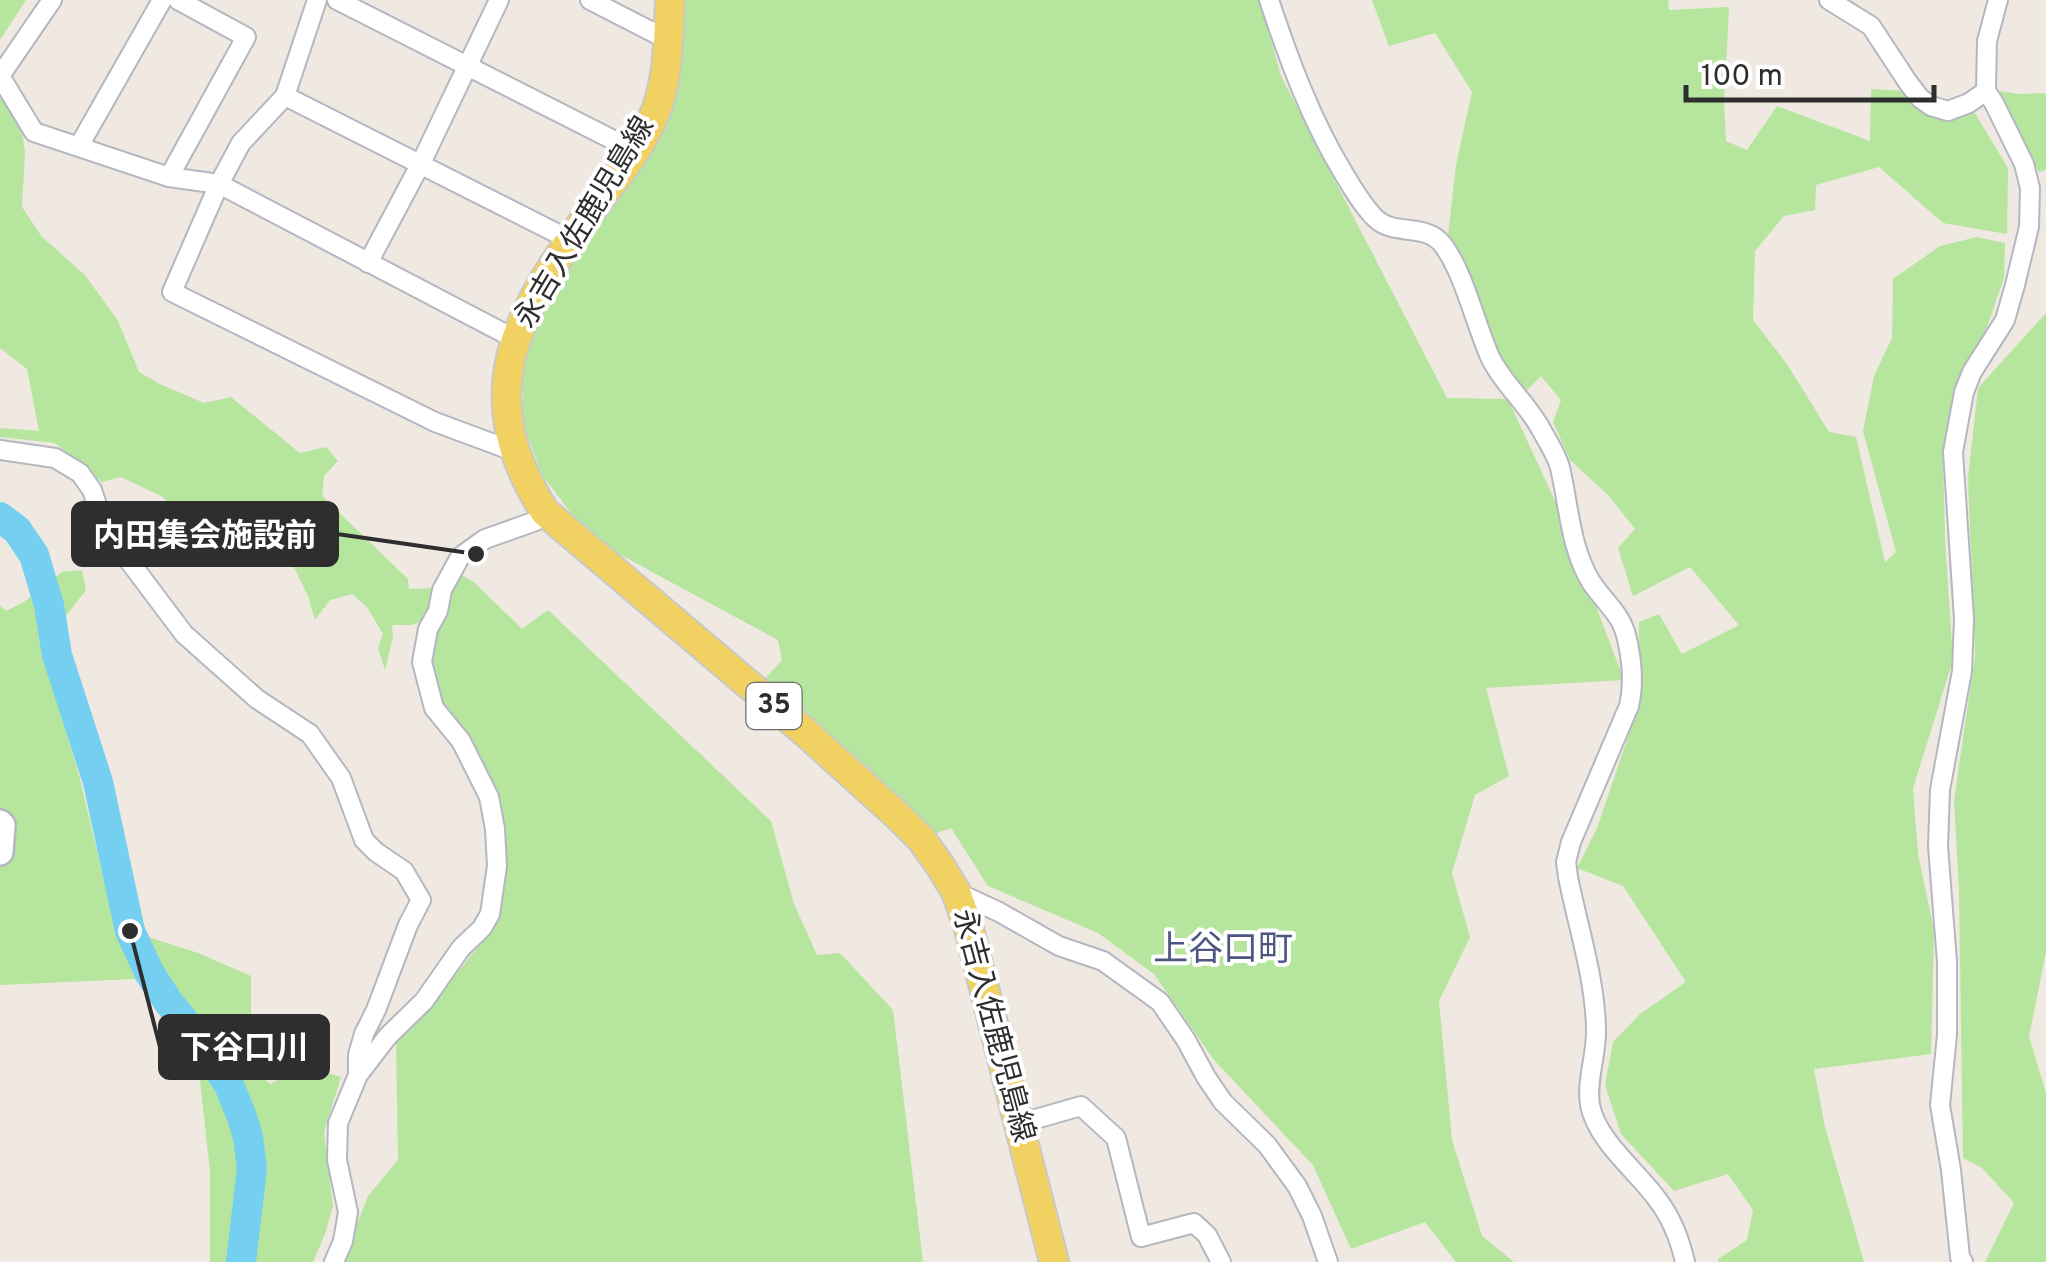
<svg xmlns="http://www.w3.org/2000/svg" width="2046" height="1262" font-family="Overpass,'Noto Sans JP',sans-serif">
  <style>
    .green { fill: #b6e59e }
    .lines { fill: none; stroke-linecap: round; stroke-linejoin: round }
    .river { stroke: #75cff0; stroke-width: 30 }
    .minor-casing { stroke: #b4b7c1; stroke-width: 22 }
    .secondary-casing { stroke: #b4b7c1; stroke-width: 30 }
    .primary-casing { stroke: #c9c9c9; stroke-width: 32 }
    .minor { stroke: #fff; stroke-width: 18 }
    .secondary { stroke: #fff; stroke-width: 25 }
    .primary { stroke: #f2d163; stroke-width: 28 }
    .labels { text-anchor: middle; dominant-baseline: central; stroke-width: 8; stroke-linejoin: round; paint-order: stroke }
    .shield { fill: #fff; stroke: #6d6d6d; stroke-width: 2.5 }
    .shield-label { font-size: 28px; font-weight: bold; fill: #2e2e2e }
    .street-label { font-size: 30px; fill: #2e2e2e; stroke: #fff }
    .quarter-label { font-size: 35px; fill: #4d5680; stroke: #fff }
    .leader { fill: none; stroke: #2e2e2e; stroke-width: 4 }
    .callout-dot { fill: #2e2e2e; stroke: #fff; stroke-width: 4 }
    .callout { fill: #2e2e2e; stroke: #2e2e2e; stroke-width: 4 }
    .callout-label { font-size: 32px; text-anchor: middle; font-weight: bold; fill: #fff }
  </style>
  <rect width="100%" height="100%" fill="#efe9e1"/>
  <g class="green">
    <polygon points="0,0 26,0 0,40"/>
    <polygon points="676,0 1260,0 1281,76 1447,398 1508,399 1561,514 1624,680 1486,688 1509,776 1475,795 1452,873 1470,937 1439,1001 1452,1140 1482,1236 1514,1262 1456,1262 1425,1222 1351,1249 1313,1165 1214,1060 1154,974 1098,933 988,886 951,828 932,835 762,682 782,660 778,640 619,554 604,556 542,475 523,423 523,361 536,313 661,126"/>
    <polygon points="1372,0 1668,0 1669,10 1729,7 1724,102 1726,141 1747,150 1777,106 1870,141 1871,89 1907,91 1917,109 1948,121 1973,110 2008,168 2007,234 1943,223 1879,167 1816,185 1815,210 1784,216 1755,251 1753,320 1787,364 1829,432 1856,437 1885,562 1896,552 1863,431 1874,376 1892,338 1893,279 1940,246 1977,237 2005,243 2004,278 1987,327 1953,392 1943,451 1945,540 1953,660 1913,788 1918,854 1934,930 1931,1054 1814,1069 1825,1127 1864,1262 1718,1262 1718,1259 1747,1240 1753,1210 1728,1174 1674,1191 1621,1134 1605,1085 1613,1042 1640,1014 1686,982 1623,886 1577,868 1597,828 1638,708 1639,622 1659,614 1682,654 1739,625 1690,567 1633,596 1618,548 1635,529 1608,495 1570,460 1553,422 1561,400 1541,376 1523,394 1493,352 1448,236 1456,165 1472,92 1435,33 1389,46"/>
    <polygon points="0,83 19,108 25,152 22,207 42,237 85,275 118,321 139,372 160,384 204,403 231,397 300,453 326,447 338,461 324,476 322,496 408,579 409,589 437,588 427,619 412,625 392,625 393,637 385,670 378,648 383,634 367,607 352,594 330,600 315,620 308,596 293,565 262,545 222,543 190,533 163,497 121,477 102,482 55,443 0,437 0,428 39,431 27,369 0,348"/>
    <polygon points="1993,90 2018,94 2046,93 2046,170 2039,172"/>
    <polygon points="2046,313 2046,952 2029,1036 2046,1093 2046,1262 1985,1262 2014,1203 1982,1168 1963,1158 1959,890 1954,801 1975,655 1968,478 1978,388"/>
    <polygon points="82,570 86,590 65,617 61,714 79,775 111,910 151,938 198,953 251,976 251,1019 248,1064 270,1084 305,1066 341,1077 324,1132 333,1206 325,1234 313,1262 210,1262 210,1171 197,1054 135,979 0,985 0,606 6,611 25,601 62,572"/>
    <polygon points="460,574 475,583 522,629 548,610 771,821 794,904 817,955 840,953 893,1010 923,1262 342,1262 368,1196 398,1160 396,1043 441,993 489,933 503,894 503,825 492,786 441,704 430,660 434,631"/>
  </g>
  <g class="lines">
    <polyline class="river" points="0,517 17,530 34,555 49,605 57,655 98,782 130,931 150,974 169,1003 199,1039 229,1085 242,1117 248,1137 252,1168 241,1262"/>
    <g class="minor-casing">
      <g id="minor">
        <polyline points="52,0 0,76 34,132 169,177 246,37 178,0"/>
        <polyline points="317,0 285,96 241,143 219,184 172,292 435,422 513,451"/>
        <polyline points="337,0 635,151"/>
        <polyline points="590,0 668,40"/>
        <path d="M1269,0c20,60 42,120 75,174 9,15 18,31 31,44 19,19 51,4 68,27 21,28 32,78 47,112 12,26 38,47 52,74 7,13 17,28 19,41 8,37 10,77 30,110 13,20 31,32 36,57 5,22 7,46 2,67l-58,136 -5,20 2,15c10,50 27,101 28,152 1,25 -10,51 -6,76 7,36 47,66 67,94 14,18 23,41 28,63"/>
        <polyline points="1829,0 1871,26 1907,81 1920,98 1931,106 1948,111 1969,103 1986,91"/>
        <polyline points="285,96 570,240"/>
        <polyline points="79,146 162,0"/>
        <polyline points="169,177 219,184 515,339"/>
        <polyline points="368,263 421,163 499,0"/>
        <polyline points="0,450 55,458 80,473 92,490 105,529 184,634 257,699 310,734 341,778 364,840 376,852 404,871 421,900 408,925 376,1010 364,1034 358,1055 358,1075"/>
        <polyline points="956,892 999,912 1059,946 1103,961 1160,1002 1186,1040 1206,1077 1223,1102 1267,1145 1297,1186 1312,1216 1328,1262"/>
        <polyline points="1018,1124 1081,1106 1116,1138 1141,1237 1194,1223 1207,1235 1221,1262"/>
        <polyline points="334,1262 343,1241 348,1212 337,1160 338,1123 358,1075 388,1036 424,1001 461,948 482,928 490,914 497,866 495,829 489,797 461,741 434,708 422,662 428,629 438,611 442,590 460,557 485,539 536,521 545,512"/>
        <polyline points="1963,1262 1960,1257 1951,1170 1940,1105 1947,1035 1947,962 1938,846 1940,790 1962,671 1964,619 1953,452 1964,392 1972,372 2005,320 2015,285 2029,227 2030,188 2024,164 1994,103 1986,91 1987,41 1998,0"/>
      </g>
    </g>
    <g class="secondary-casing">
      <polyline id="secondary" points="0,823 2,825 0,852"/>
    </g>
    <g class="primary-casing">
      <path id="primary" d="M670,0c-2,39 -1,84 -18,120 -14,32 -38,60 -59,88 -75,103 -125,184 -48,304l261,221 93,84 23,23 19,27 15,25 13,37 85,333"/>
    </g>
    <use href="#minor" class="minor"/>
    <use href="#secondary" class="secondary"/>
    <use href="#primary" class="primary"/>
  </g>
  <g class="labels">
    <rect class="shield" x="746.5" y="683" width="55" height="46" rx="8"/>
    <g class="shield-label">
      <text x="774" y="706">35</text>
    </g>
    <g class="street-label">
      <text transform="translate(586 223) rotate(-59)">永吉入佐鹿児島線</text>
      <text transform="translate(992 1026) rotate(75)">永吉入佐鹿児島線</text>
    </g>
    <g class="quarter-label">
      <text x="1223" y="951">上谷口町</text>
    </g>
  </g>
  <path class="leader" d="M476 554L337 534M130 931L160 1047"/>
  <g class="callout-dot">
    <circle cx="476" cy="554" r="10"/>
    <circle cx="130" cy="931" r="10"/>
  </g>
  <g class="callout">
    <rect x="73" y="503" width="264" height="62" rx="10"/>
    <rect x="160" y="1016" width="168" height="62" rx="10"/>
  </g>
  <g class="callout-label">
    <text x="205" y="546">内田集会施設前</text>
    <text x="244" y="1058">下谷口川</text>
  </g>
  <path d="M1686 85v15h248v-15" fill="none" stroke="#2e2e2e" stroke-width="5"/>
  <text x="1701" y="85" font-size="30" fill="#2e2e2e" stroke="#ffffff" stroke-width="8" paint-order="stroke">100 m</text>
</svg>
